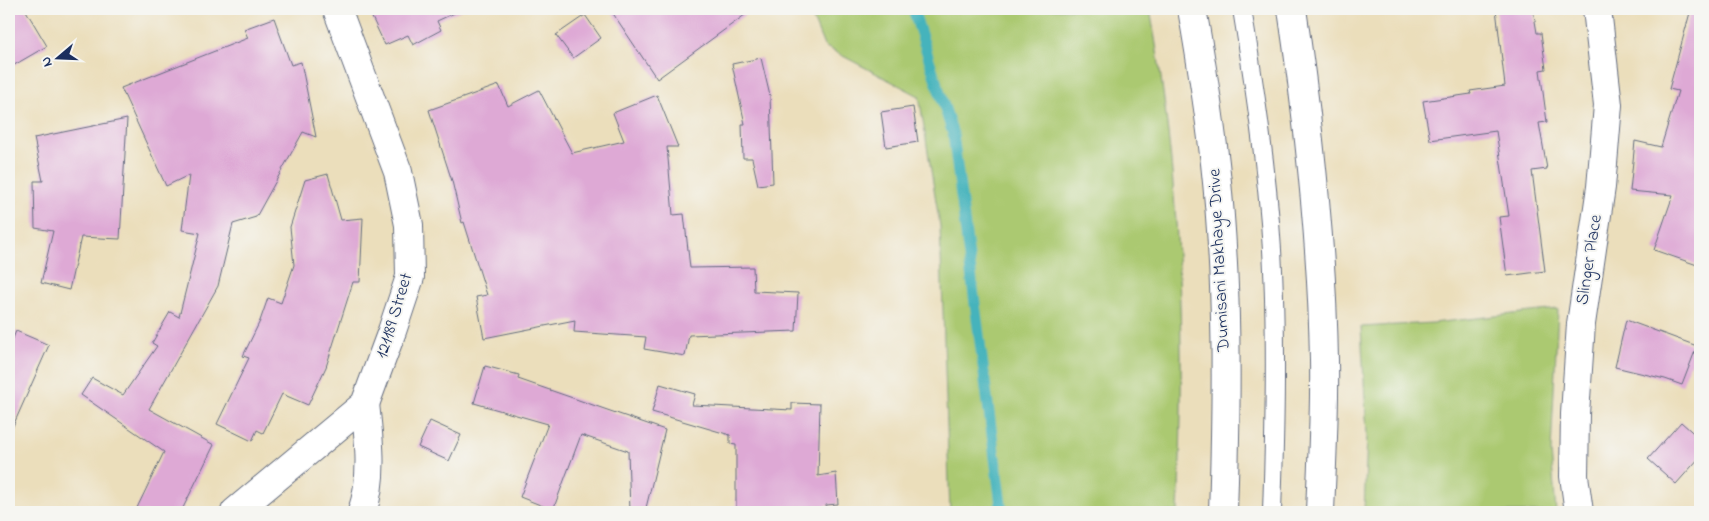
<svg xmlns="http://www.w3.org/2000/svg" width="1709" height="521" font-family="'Indie Flower',sans-serif">
  <style>
    .green { fill: #abc971; stroke: #637c68 }
    .lines { fill: none; stroke-linecap: round; stroke-linejoin: round }
    .stream { stroke: #44b3bc; stroke-width: 11 }
    .building { fill: #dea9d5 }
    .service-casing { stroke: #646c7f; stroke-width: 20 }
    .minor-casing { stroke: #646c7f; stroke-width: 30 }
    .primary-casing { stroke: #646c7f; stroke-width: 30 }
    .service { stroke: #fff; stroke-width: 18 }
    .minor { stroke: #fff; stroke-width: 28 }
    .primary { stroke: #fff; stroke-width: 28 }
    .labels { text-anchor: middle; dominant-baseline: central; stroke-width: 4; stroke-linejoin: round; paint-order: stroke }
    .street-label { font-size: 18px; fill: #1b2f5e; stroke: #f6f6f2 }
  </style>
  <rect width="100%" height="100%" fill="#f6f6f2"/>
  <filter id="ink" filterUnits="userSpaceOnUse"><feTurbulence type="fractalNoise" baseFrequency=".02" numOctaves="2"/><feDisplacementMap in="SourceGraphic" scale="10" xChannelSelector="R" yChannelSelector="G"/><feConvolveMatrix kernelMatrix="1 2 1 2 8 2 1 2 1" color-interpolation-filters="sRGB"/></filter>
  <filter id="wash" filterUnits="userSpaceOnUse"><feTurbulence type="fractalNoise" baseFrequency=".0096" numOctaves="4" result="noise"/><feDisplacementMap in="SourceGraphic" scale="20" xChannelSelector="R" yChannelSelector="G"/><feGaussianBlur stdDeviation="1.12" result="paint"/><feColorMatrix in="noise" values="0 0 0 0 0 0 0 0 0 0 0 0 0 0 0 0 0 1.4 0 .05"/><feComposite in="paint" operator="in"/></filter>
  <g filter="url(#wash)">
    <rect width="100%" height="100%" fill="#ebdebb"/>
    <g class="green">
      <path d="M809,9h341c30,166 36,335 28,503h-228l-10,-286 -21,-130 -95,-50z"/>
      <polygon points="1558,309 1551,451 1556,512 1364,512 1367,435 1361,327 1433,323"/>
    </g>
    <g class="lines">
      <polyline class="stream" points="913,9 953,134 1002,512"/>
    </g>
    <g id="blocks">
      <g class="building">
        <polygon points="9,9 25,9 47,46 9,68"/>
        <polygon points="368,9 463,9 437,21 441,30 413,45 408,35 385,45"/>
        <polygon points="610,9 753,9 657,79"/>
        <polygon points="1496,9 1533,9 1537,33 1541,33 1546,69 1540,70 1547,122 1539,123 1547,169 1532,171 1545,271 1507,276 1499,217 1509,216 1496,131 1430,140 1423,101 1471,94 1470,91 1505,86"/>
        <polygon points="1691,9 1700,10 1700,266 1654,250 1673,195 1630,191 1635,141 1661,147 1678,91 1669,89"/>
        <polygon points="585,15 601,38 573,58 556,35"/>
        <polygon points="274,18 291,65 301,62 316,137 303,132 256,217 233,224 218,286 149,409 214,445 181,512 135,512 164,452 81,395 92,378 123,395 157,346 152,343 170,312 179,317 200,233 182,230 189,175 166,186 121,88 248,38 244,29"/>
        <polygon points="761,58 770,96 773,183 758,185 752,158 743,158 742,124 745,124 732,64"/>
        <polygon points="499,85 508,106 539,90 572,153 624,141 613,113 657,95 678,147 667,147 673,215 684,214 690,268 753,267 754,291 798,293 796,331 689,335 685,356 644,349 646,337 574,332 575,320 484,338 476,297 487,295 464,222 462,223 452,181 429,110"/>
        <polygon points="913,107 918,142 886,147 881,112"/>
        <polygon points="127,119 120,239 81,237 69,290 41,283 53,231 35,228 34,181 43,181 34,138"/>
        <polygon points="328,174 341,220 363,218 360,282 353,282 326,367 308,405 282,394 263,433 257,430 252,441 217,424 249,358 243,356 260,321 268,298 281,303 294,265 290,227 305,180"/>
        <polygon points="1626,320 1697,346 1682,385 1665,379 1615,367"/>
        <polygon points="16,331 49,345 9,435 9,348"/>
        <polygon points="485,366 519,375 518,379 665,430 645,512 630,512 628,451 581,435 553,510 520,497 548,424 474,403"/>
        <polygon points="660,384 695,394 692,405 792,410 792,403 820,404 818,476 836,473 838,504 826,505 827,512 736,512 736,445 730,444 730,435 652,412"/>
        <polygon points="430,421 461,435 449,461 418,447"/>
        <polygon points="1681,422 1700,439 1700,457 1676,484 1648,459"/>
      </g>
    </g>
  </g>
  <g filter="url(#ink)">
    <use href="#blocks" fill-opacity="0" stroke="#646c7f" stroke-width="1"/>
    <g class="lines">
      <g class="service-casing">
        <path id="service" d="M1242,9c13,80 25,160 30,241 5,87 3,175 0,262"/>
      </g>
      <g class="minor-casing">
        <g id="minor">
          <polyline points="235,512 365,404 392,331 410,277 409,225 398,172 337,9"/>
          <path d="M362,512c12,-34 7,-73 3,-108"/>
          <polyline points="1579,512 1574,476 1575,414 1581,324 1601,187 1608,105 1597,9"/>
        </g>
      </g>
      <g class="primary-casing">
        <g id="primary">
          <path d="M1192,9c9,51 17,102 23,154 13,116 12,233 8,349"/>
          <path d="M1292,9c17,116 30,233 32,351 1,51 -2,102 -4,152"/>
        </g>
      </g>
      <use href="#service" class="service"/>
      <use href="#minor" class="minor"/>
      <use href="#primary" class="primary"/>
    </g>
  </g>
  <g class="labels">
    <g class="street-label">
      <text transform="translate(1220 260) rotate(-93)">Dumisani Makhaye Drive</text>
      <text transform="translate(1590 260) rotate(-81)">Slinger Place</text>
      <text transform="translate(395 316) rotate(-73)">121189 Street</text>
    </g>
  </g>
  <rect width="1709" height="521" fill="none" stroke="#f6f6f2" stroke-width="30"/>
  <g transform="translate(58 58) rotate(251)" stroke="#f6f6f2" stroke-width="4" paint-order="stroke">
  <path d="M0-4L9 19L0 12L-9 19Z" fill="#1b2f5e"/>
  <text y="-8" font-size="14" font-weight="bold" text-anchor="middle" fill="#1b2f5e">N</text>
  </g>
</svg>
